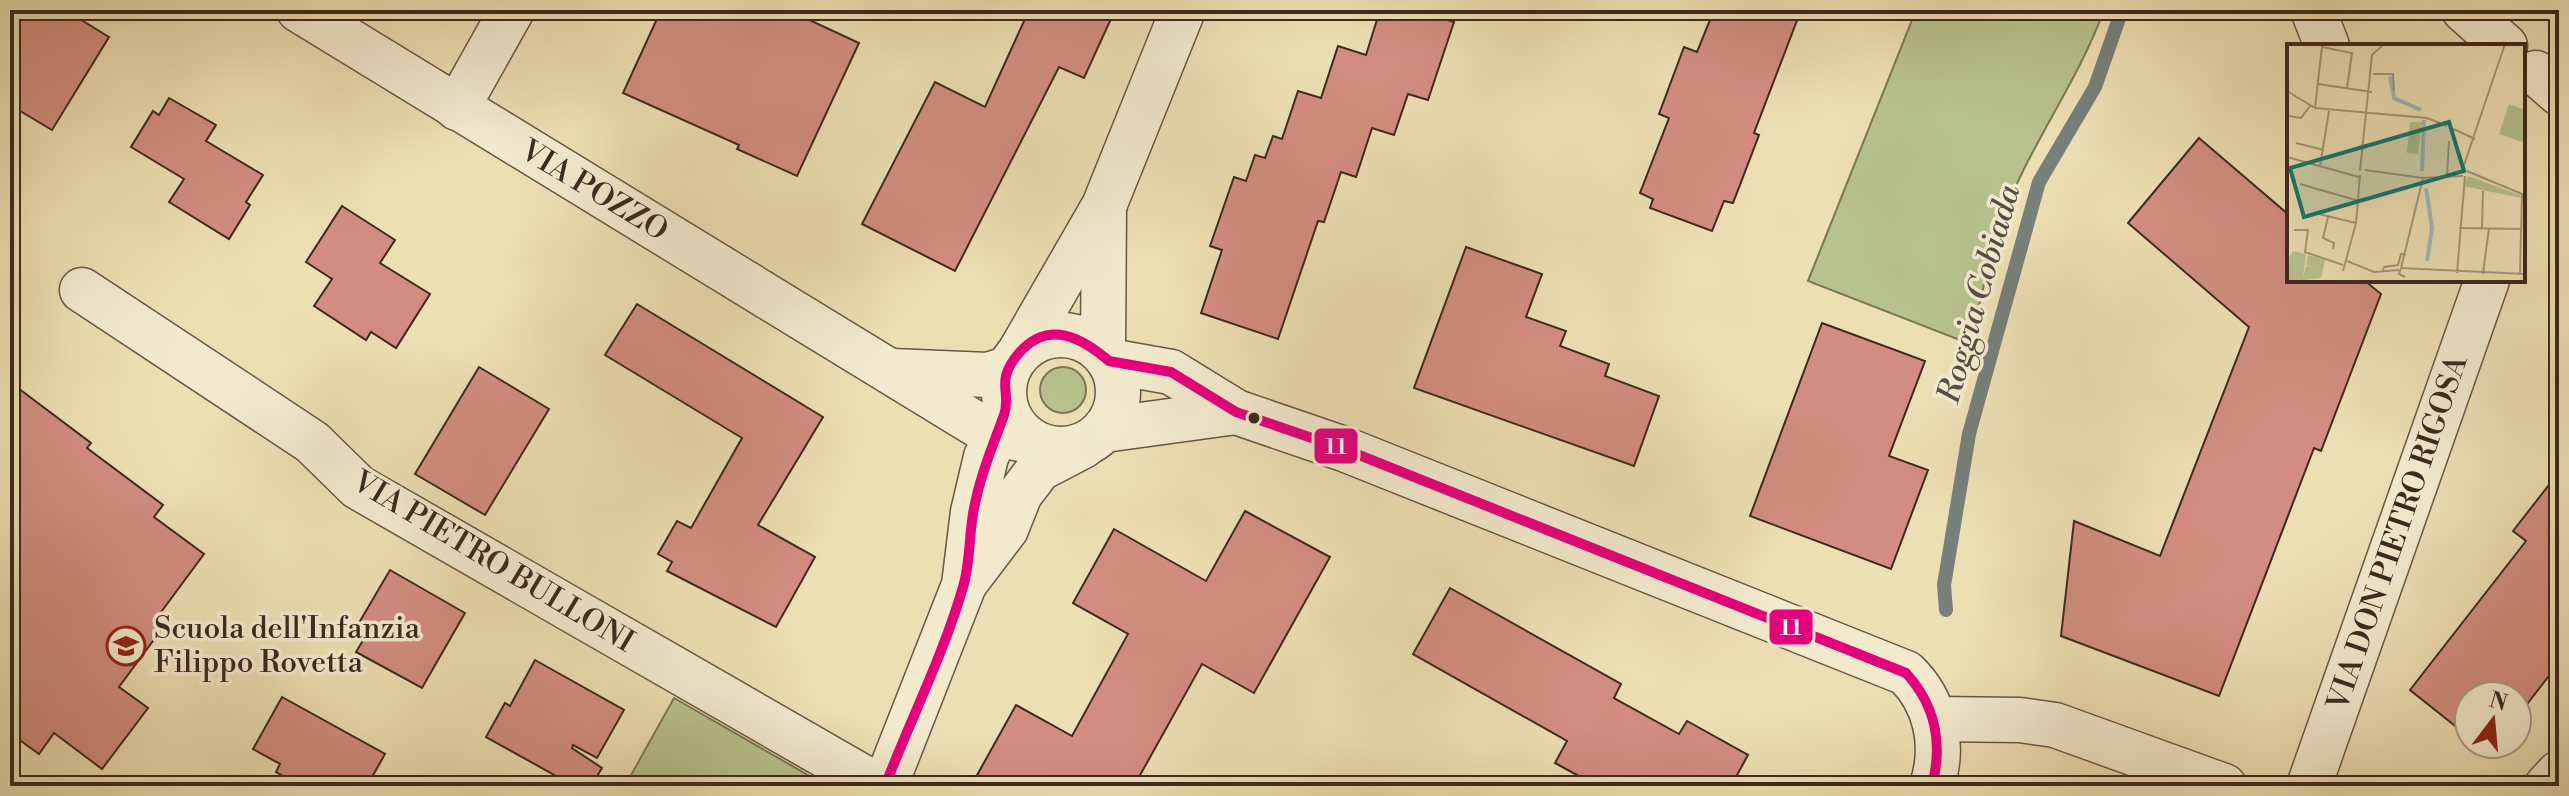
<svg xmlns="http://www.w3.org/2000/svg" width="2569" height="796" font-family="'Libre Bodoni',serif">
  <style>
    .green { fill: #b7c28e; stroke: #7a7657; stroke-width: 2 }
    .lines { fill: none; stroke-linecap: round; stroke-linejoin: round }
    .stream { stroke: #77807b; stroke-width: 14 }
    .building { fill: #d38d80; stroke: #3d2920; stroke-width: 2 }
    .minor-casing { stroke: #695645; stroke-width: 47 }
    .minor { stroke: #f3eace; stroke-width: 44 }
    .bus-1-casing { stroke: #f3eace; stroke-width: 16 }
    .bus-1 { stroke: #e5007d; stroke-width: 10 }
    .bus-dot { fill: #3d2920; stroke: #f3eace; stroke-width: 3 }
    .labels { text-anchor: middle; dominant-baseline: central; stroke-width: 7; stroke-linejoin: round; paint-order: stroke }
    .street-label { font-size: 30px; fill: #3d2920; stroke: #f3eace }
    .poi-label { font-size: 30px; fill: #3d2920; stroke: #f3eace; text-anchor: start }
    .water-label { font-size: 32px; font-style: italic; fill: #554d46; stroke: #f3eace }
    .inset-river { fill: none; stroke: #9ebab8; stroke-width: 4 }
    .inset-road { fill: none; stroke: #a79679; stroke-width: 2 }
    .view { fill: #0f766e; fill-opacity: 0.15; stroke: #0f766e; stroke-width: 4 }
    .inset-edge { fill: none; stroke: #3d2920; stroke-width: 4 }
    .line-badge { stroke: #f3eace; stroke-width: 3 }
    .badge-label { font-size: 22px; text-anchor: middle; font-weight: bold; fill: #fff }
  </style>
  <rect width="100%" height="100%" fill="#eddfb4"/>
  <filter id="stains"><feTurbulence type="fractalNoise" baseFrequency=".0025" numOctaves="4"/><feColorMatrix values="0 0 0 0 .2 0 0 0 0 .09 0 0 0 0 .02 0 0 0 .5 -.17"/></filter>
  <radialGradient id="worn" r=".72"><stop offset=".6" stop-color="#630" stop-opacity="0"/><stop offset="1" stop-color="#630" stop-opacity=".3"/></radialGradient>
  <g class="green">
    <path d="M1916,10h188c-21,57 -53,105 -80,159 -28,54 -40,116 -54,175l-162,-63z"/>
    <circle cx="1063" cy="390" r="23"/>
    <polygon points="674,698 827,786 625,786"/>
  </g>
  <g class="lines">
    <polyline class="stream" points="1946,610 1944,585 1969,434 2039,182 2095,87 2122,10"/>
  </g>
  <g class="building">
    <polygon points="10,10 65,10 109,37 52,130 10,105"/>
    <polygon points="661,10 788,10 859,43 797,176 737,149 739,145 623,93"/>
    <polygon points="1029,10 1115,10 1084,78 1059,67 955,271 862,224 935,82 985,107"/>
    <polygon points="1380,10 1417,10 1454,22 1428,100 1408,94 1394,135 1372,128 1356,177 1341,172 1324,222 1318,221 1278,339 1201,313 1222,250 1210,246 1234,177 1246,181 1255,155 1265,158 1273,136 1282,139 1298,91 1321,98 1338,46 1366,55"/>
    <polygon points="1714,10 1801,10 1754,133 1759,135 1733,203 1724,201 1712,231 1650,208 1653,199 1640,193 1669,118 1659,114 1684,47 1697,52"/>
    <polygon points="169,98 216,125 206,141 263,175 246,202 250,205 229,239 169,202 184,179 131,147 153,111 159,115"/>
    <polygon points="2199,138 2289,215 2289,280 2364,280 2381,294 2321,451 2314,448 2219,696 2061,636 2074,521 2160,556 2249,327 2128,223"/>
    <polygon points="342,206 395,240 380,263 430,294 396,348 371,332 366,340 314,306 332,279 306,262"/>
    <polygon points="1466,247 1542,274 1526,317 1566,331 1560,346 1609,364 1605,376 1659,396 1634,466 1414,388"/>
    <polygon points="637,304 823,417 758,525 815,557 776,627 667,571 672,562 658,554 677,521 691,528 742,438 605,355"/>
    <polygon points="1822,323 1925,361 1889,456 1928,470 1891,569 1750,516"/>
    <polygon points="479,367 549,409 485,515 415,474"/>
    <polygon points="10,382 91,443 87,448 163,505 154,517 204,554 153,623 161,630 119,687 148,708 102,769 54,733 39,754 10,733"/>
    <polygon points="2559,472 2559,663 2517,717 2517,696 2469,696 2469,737 2410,690 2526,541 2513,531"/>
    <polygon points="1245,511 1330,557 1254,693 1202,664 1134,786 971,786 1016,705 1072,736 1128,634 1073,603 1114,529 1206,581"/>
    <polygon points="390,570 465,613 422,688 356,652 371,627 360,621"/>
    <polygon points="1450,588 1621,684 1614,698 1679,734 1687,721 1748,755 1731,786 1597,786 1555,763 1567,741 1413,654"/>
    <polygon points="535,660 624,710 597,758 573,745 572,748 602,768 591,786 574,786 486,737 505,703 510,706"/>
    <polygon points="282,697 385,754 367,786 301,786 276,772 280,764 253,749"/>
  </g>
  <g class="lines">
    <g class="minor-casing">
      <g id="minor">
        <polyline points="299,10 971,421 994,434 1030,441"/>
        <polyline points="2313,10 2327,46"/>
        <polyline points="2464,10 2505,46"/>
        <polyline points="2536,73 2559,93"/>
        <polyline points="457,108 512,10"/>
        <polyline points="82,290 312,442 358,487 878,786"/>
        <circle cx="1061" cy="392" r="57"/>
        <polyline points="1021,350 1104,206 1183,10"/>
        <polyline points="1103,352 1104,208"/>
        <path d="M1109,361l62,11 65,40 108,37 562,224c30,29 39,72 26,113"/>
        <polyline points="892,371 988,375 1007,369"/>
        <polyline points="1104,430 1236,412"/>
        <polyline points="965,583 1006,529 1020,494 1039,469 1083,446"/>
        <polyline points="1935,719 2020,720 2055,725 2224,786"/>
        <polyline points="885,786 964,585 973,512 986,457 1006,411"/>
        <polyline points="2309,786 2487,280"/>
        <polyline points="2547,786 2559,773"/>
      </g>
    </g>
    <use href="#minor" class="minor"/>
    <g class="bus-1-casing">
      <g id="bus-1">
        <path d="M1109,361l62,11 65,40 108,37 562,224c30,33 37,70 26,113"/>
        <path d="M885,786c25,-65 59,-133 78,-199 7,-23 6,-50 10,-73 6,-36 19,-66 31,-99 8,-23 -10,-33 15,-62 30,-34 63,-15 90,8"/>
      </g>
    </g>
    <use href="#bus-1" class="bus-1"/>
  </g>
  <defs>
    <g id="school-ring" transform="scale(2)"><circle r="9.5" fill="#f3eace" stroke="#8f2418" stroke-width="1.5"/><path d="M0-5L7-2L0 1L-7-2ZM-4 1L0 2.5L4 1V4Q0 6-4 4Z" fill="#8f2418"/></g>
  </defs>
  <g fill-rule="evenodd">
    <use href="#school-ring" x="126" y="646"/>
  </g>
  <circle class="bus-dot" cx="1254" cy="418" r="7"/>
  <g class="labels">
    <g class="street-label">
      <text transform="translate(594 191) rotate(31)">VIA POZZO</text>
      <text transform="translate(2398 533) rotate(-71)">VIA DON PIETRO RIGOSA</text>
      <text transform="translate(493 562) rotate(31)">VIA PIETRO BULLONI</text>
    </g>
    <g class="poi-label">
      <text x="154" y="629">Scuola dell'Infanzia<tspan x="154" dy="34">Filippo Rovetta</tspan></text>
    </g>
    <g class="water-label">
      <text transform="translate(1979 294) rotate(-74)">Roggia Cobiada</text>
    </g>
  </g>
  <g transform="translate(2287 44)">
    <rect width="238" height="238" fill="#eddfb4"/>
    <path d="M222,60l16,6v33l-26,-9zM123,78h12l-4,32 -11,-1zM181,132l52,19 1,3 -57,-12zM6,207l13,3 -3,23 3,-11 7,1 -7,-2 2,-10 17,5 -4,18 -34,4v-21z" fill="#b7c28e"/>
    <path class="inset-river" d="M103,32l4,22 27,12M135,127l2,-51M139,144l6,40 -5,33"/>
    <path class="inset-road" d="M86,30h20l1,17M31,40l54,8M0,47l28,17 112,10 20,8M28,64l7,-61 30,6 -5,35M2,72l12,2 9,-12M162,83l26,12M9,99l28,7M0,113l72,20M33,122l9,-55M78,126l58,8 40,-2M73,127l12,-116 12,-11M175,127l43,-127M180,127l55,23 -2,80M160,133l2,-36M13,140l59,17M32,170l37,9M41,173l-5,21 11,5 -1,6M172,184l62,1M195,184l1,-37M7,186h14l-3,22 38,13M60,217l27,11 25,-2M114,224l22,-90M56,227l13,-48 4,-48M95,229l2,-6 14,-2 3,-11 5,1M170,229l8,-97M196,230l6,-46M118,233l-6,-3 2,-6 124,6"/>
    <path class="view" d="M162,78l15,49 -160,46 -14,-49z"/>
    <rect width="238" height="238" class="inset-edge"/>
  </g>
  <g class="line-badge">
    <rect x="1313" y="427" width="46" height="38" rx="8" fill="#e5007d"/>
    <rect x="1768" y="608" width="46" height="38" rx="8" fill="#e5007d"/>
  </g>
  <g class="badge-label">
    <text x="1336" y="454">11</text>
    <text x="1791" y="635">11</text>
  </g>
  <rect width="2569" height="796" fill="none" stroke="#eddfb4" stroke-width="40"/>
  <rect x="12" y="12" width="2545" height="772" fill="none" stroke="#3d2920" stroke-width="4"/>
  <rect x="20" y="20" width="2529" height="756" fill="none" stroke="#3d2920" stroke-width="2"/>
  <g transform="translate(2493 720) rotate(16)"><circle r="38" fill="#f3eace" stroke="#aa9d88" stroke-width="2"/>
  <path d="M0-6L14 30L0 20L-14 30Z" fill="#8f2418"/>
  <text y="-12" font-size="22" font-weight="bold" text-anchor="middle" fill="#3d2920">N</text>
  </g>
  <rect width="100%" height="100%" filter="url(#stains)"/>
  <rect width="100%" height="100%" fill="url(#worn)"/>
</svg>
